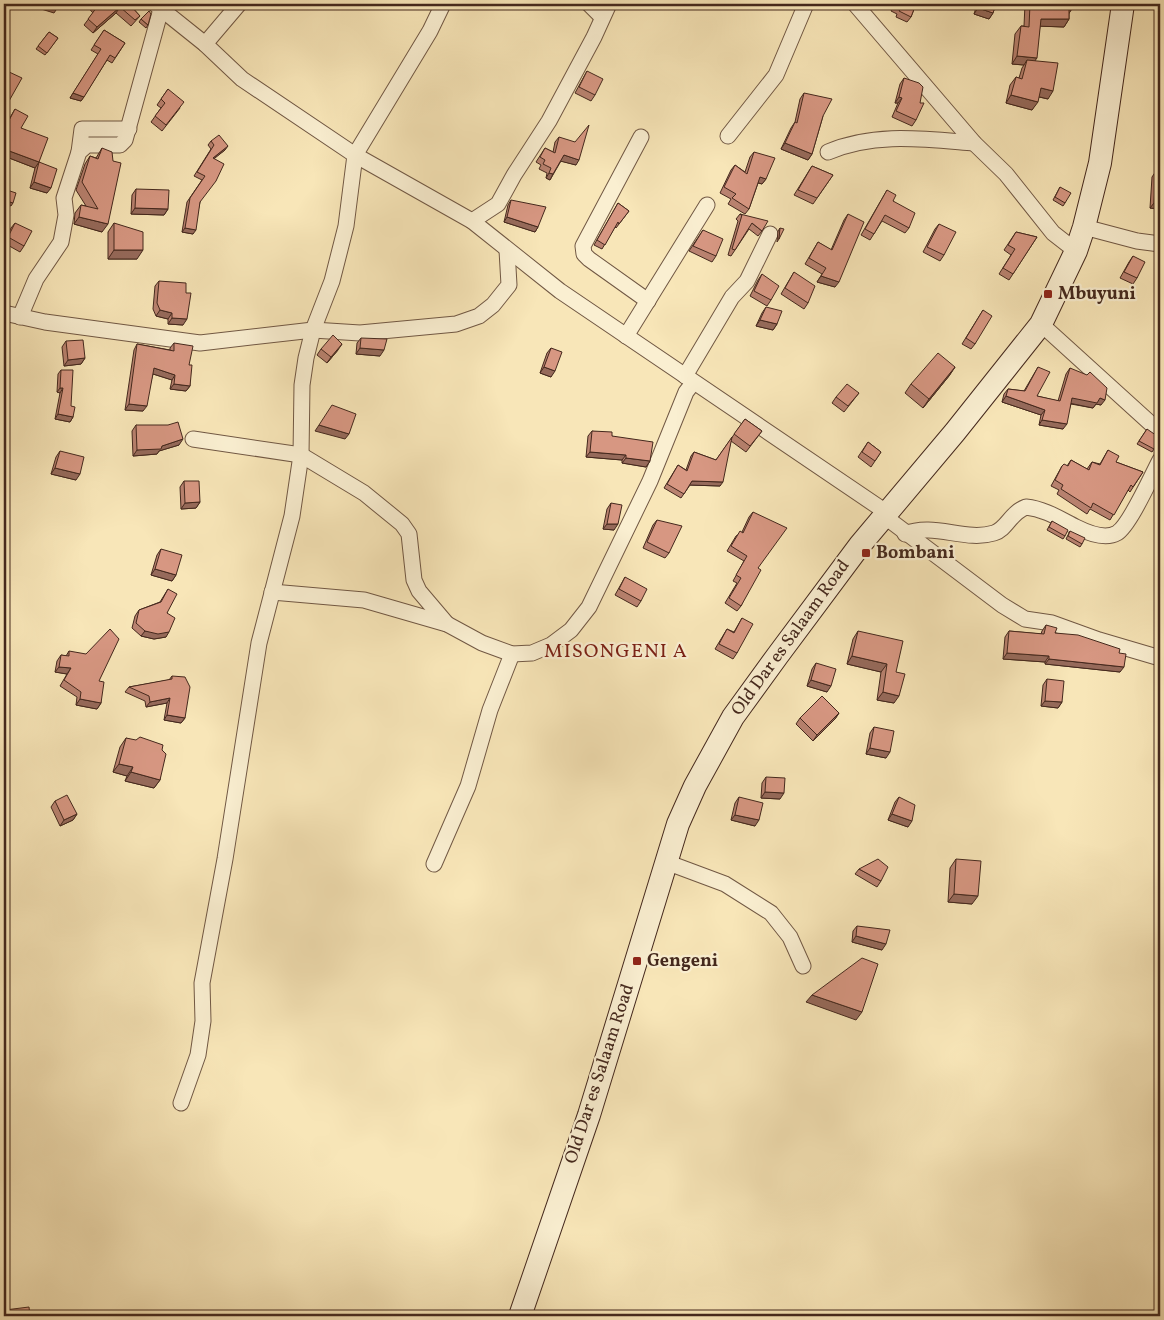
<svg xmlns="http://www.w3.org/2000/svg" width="1164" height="1320" font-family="Vollkorn,serif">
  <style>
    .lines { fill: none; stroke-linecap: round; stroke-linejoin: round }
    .street-casing { stroke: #715844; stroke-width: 17 }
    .secondary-casing { stroke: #44281d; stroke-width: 24 }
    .street { stroke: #faefd1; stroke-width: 15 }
    .secondary { stroke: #faefd1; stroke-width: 22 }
    .wall { fill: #b98270; stroke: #44281d }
    .shaded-wall { fill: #966a5b; stroke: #44281d }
    .building { fill: #d79782; stroke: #44281d }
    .poi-dot { fill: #8f2418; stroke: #faefd1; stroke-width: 2 }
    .labels { text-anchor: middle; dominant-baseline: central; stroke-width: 4.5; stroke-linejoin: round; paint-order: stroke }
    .poi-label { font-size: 18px; font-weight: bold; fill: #44281d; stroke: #faefd1; text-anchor: start }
    .street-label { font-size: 18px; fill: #44281d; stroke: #faefd1 }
    .quarter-label { font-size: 20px; letter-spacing: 1px; fill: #7a1f14; stroke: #faefd1 }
  </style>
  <rect width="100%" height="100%" fill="#f8e6b8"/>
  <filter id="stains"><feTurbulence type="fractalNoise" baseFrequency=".004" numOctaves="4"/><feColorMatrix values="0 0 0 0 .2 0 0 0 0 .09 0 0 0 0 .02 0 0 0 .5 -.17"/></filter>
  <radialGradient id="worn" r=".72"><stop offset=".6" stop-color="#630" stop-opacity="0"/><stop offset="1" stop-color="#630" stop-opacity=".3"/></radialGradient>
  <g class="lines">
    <g class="street-casing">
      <g id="street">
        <polyline points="155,4 205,44 242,79 355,155 472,221 560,291 886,512"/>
        <polyline points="589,4 602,17"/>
        <polyline points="855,4 974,143 1006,174 1053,233 1076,251"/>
        <polyline points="205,44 239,4"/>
        <polyline points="728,136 776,75 806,4"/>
        <polyline points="641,137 583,246 584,254 589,259 648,301"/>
        <polyline points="79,152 82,129 129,129"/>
        <path d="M828,152c46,-20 96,-13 146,-9"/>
        <polyline points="472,221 498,204 514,175 549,121 594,37 609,4"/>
        <polyline points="1084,227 1137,241 1160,244"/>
        <polyline points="4,313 45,322 200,343 313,330 360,333 456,324 479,316 493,305 509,285 507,250"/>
        <polyline points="20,317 36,279 61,242 66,215 64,198 79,152 87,145 120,145 125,140 161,9"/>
        <polyline points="1041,324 1160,432"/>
        <polyline points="626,336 707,205"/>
        <polyline points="685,376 732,297 747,281 770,234"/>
        <polyline points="193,439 301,455 364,493 402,524 409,534 414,580 419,591 447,624"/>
        <polyline points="884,516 1002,605 1025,619 1052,623 1099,640 1160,658"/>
        <path d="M905,534c29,-12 60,8 89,-1 13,-4 16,-20 32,-26 19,2 34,12 50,20 12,6 29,13 41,6 13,-8 35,-58 43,-73"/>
        <polyline points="272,592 364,600 447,624 482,643 512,654 532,653 551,645 571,630 589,607 650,481 686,392 693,383"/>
        <polyline points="666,862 725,884 771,913 790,937 803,966"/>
        <polyline points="434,864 468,786 490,710 512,654"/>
        <polyline points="181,1103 198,1055 203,1021 202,983 225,859 259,643 292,516 301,455 302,385 306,358 313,330 332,281 346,226 355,155 430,31 443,4"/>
      </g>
    </g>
    <g class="secondary-casing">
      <polyline id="secondary" points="520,1316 589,1115 678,824 695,786 733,717 778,655 860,545 955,432 1041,324 1076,251 1084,227 1100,163 1123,4"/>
    </g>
    <use href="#street" class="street"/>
    <use href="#secondary" class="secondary"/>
  </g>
  <g class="wall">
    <polygon points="85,4 129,4 140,16 131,26 116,13 93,33 84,25 93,13"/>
    <polygon points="894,4 916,4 911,17 907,22 896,17 897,14 891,11"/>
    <polygon points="977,4 996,4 993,13 989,19 974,14"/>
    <polygon points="1025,4 1074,4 1073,7 1069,13 1069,19 1064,27 1040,26 1035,61 1048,99 1039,97 1032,110 1006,103 1010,85 1016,77 1019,78 1022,68 1024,65 1012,64 1015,34 1021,26 1024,26"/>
    <polygon points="141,19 148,25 146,28 139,22"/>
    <polygon points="104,30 125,43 112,63 107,60 81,101 70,98 98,54 91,50"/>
    <polygon points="49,32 58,38 45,55 36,49"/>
    <polygon points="7,71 9,101 5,107 4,106 4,76"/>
    <polygon points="587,71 595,95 591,101 575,93"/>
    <polygon points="904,78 916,120 912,126 892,117 898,103 895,103 900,84"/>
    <polygon points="168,89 180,108 162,131 151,122 161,108 157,105"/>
    <polygon points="804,93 823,116 812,154 808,160 781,149 791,128 795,122 800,99"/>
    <polygon points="15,109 21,128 39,162 47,193 30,188 35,168 4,156 4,128"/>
    <polygon points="559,137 576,165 561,161 550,180 546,178 547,173 539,169 541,165 536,162 545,148 553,152 555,142"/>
    <polygon points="211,141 225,150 214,158 200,202 193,234 182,232 187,202 202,180 194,176 211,149 208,145"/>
    <polygon points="102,148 102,232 74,224 75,213 81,205 86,206 76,190 85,164 90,156 96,158"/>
    <polygon points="754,152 766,179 762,184 758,183 749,209 745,214 728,204 731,199 720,193 731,170 735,165 745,172 750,157"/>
    <polygon points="812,166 833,175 813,204 794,195"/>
    <polygon points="1156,171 1160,209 1150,208 1152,177"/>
    <polygon points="1060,187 1065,203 1063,206 1053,200"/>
    <polygon points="136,189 168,209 164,215 131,214 132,195"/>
    <polygon points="887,190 909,228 905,233 882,221 870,240 861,235"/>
    <polygon points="511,200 538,227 535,232 504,222 508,205"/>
    <polygon points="618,203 629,211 616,228 615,227 602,249 594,245"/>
    <polygon points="740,214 762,231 758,236 749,229 731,256 728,255 738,221 736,219"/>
    <polygon points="848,214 835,287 817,282 822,274 805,264 818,242 831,250 844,220"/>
    <polygon points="15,223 24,246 20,252 4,243 11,228"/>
    <polygon points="114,223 137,259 108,259 108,232"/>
    <polygon points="939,224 944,255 940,261 923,252 935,229"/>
    <polygon points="780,228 779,239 777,242 778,231"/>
    <polygon points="703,230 716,256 712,262 689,251"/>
    <polygon points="1016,232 1037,237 1009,280 999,274 1011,255 1004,250"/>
    <polygon points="1133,256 1137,278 1133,284 1120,278 1129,262"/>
    <polygon points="794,272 808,303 804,309 781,294"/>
    <polygon points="762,274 771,300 767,306 750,296 758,280"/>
    <polygon points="159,281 183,325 168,324 168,319 156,316 153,309 155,286"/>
    <polygon points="766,307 777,324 773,330 756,326 762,313"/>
    <polygon points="983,310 975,344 971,349 962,344"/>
    <polygon points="361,338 380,356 356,354 357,343"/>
    <polygon points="66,341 85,358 81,364 64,366 62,347"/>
    <polygon points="174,343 189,365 190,386 186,391 170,389 172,380 153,374 143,411 125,410 134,350 137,344 170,350 170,348"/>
    <polygon points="551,348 551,377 540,373 547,353"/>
    <polygon points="321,349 338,350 327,363 317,355"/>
    <polygon points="955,367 949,376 923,408 905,393 911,384"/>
    <polygon points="1038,367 1037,396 1058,401 1066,374 1070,368 1101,405 1096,404 1093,408 1071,404 1063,429 1039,425 1041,415 1002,402 1004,394 1008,389 1024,391"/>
    <polygon points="61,370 73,417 70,422 55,419 60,393 57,392 58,374"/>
    <polygon points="859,393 844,412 832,403 836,397"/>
    <polygon points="745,419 762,431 746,452 731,441 720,486 690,485 681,498 664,488 678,465 686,470 691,456 694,452 716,460"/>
    <polygon points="136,425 179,445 159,451 157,454 133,456 132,431"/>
    <polygon points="1147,429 1154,449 1152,452 1137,444"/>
    <polygon points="592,431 612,436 650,461 646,467 622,463 622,460 586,457 588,436"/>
    <polygon points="868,442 881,452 871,467 858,457"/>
    <polygon points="1108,450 1116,462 1143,472 1130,492 1128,490 1110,520 1090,509 1087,514 1057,494 1059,490 1051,486 1062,466 1067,466 1071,460 1087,469 1092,462 1100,464"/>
    <polygon points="60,451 76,480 51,474 56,457"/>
    <polygon points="184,481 200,502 196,508 181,509 180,487"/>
    <polygon points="611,503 614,530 603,529 607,509"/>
    <polygon points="753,512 758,568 741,606 737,611 725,603 737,583 733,581 744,561 727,551 736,536 742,532 749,517"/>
    <polygon points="657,520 669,553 665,558 643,548 653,525"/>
    <polygon points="1052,521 1065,536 1063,539 1047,530"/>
    <polygon points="1070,531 1082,544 1080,547 1066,539"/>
    <polygon points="161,549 176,575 172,581 151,575 157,555"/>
    <polygon points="625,577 641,601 637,607 615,595"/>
    <polygon points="168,589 166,637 154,639 141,636 132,628 135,616 139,610 160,602"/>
    <polygon points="742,618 737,653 733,659 715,649 727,629 734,632"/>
    <polygon points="1046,625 1055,633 1119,653 1120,672 1045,664 1045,662 1003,659 1005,637 1009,631 1041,634 1042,631"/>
    <polygon points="858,631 896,672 894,703 877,700 881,672 847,664 853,639"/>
    <polygon points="69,651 99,681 101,703 97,709 76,705 77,697 60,686 67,674 55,672 57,661 61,655 66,656"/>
    <polygon points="816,663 827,692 807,686 812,669"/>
    <polygon points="172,676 185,718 181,723 164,720 167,703 146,707 145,701 125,692 129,687 169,680"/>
    <polygon points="1047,679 1062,702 1058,708 1041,706 1043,685"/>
    <polygon points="839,713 835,719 813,741 796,724 800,718"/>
    <polygon points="874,727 886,758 866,754 870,733"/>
    <polygon points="126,738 162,750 160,780 154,788 125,781 127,776 113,772 120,747"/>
    <polygon points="766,777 780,799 761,798 762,783"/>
    <polygon points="739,797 755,826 731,820 735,803"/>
    <polygon points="899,797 908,827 888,820 895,802"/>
    <polygon points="55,801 77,814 73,820 60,826 51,807"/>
    <polygon points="956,859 972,904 948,902 950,868"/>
    <polygon points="859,869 881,881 877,887 855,874"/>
    <polygon points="857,926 882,950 852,942 853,931"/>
    <polygon points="5,1310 30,1316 4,1316 4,1312"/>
  </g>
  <g class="shaded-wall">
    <polygon points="41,4 47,4 58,7 54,13 38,8"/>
    <polygon points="120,7 116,13 93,33 97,27"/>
    <polygon points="1069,7 1073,7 1068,15"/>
    <polygon points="978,8 993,13 989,19 974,14"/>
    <polygon points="1041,19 1069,19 1064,27 1035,26"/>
    <polygon points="1017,56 1037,58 1031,66 1027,60 1024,65 1012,64"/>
    <polygon points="1041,88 1053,91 1048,99 1036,96"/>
    <polygon points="73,93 84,97 81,101 70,98"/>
    <polygon points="1011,95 1038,102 1032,110 1006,103"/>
    <polygon points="899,97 902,98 898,103 895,103"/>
    <polygon points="785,143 812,154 808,160 781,149"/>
    <polygon points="228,146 225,150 210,162 213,158"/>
    <polygon points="4,149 39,162 35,168 4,156"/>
    <polygon points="564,155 579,160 576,165 560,161"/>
    <polygon points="549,173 553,174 550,180 546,178"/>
    <polygon points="760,177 766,179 762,184 756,182"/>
    <polygon points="34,182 51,188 47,193 30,188"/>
    <polygon points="4,200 13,203 11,206 4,203"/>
    <polygon points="1154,203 1160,203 1160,209 1150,208"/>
    <polygon points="135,208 168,209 164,215 131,214"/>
    <polygon points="79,217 108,224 102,232 74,224"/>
    <polygon points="507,217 538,227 535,232 504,222"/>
    <polygon points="185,228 196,230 193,234 182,232"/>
    <polygon points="114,250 143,250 137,259 108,259"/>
    <polygon points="821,276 839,282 835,287 817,282"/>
    <polygon points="160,310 172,313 168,319 156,316"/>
    <polygon points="172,318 187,319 183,325 168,324"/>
    <polygon points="760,320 777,324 773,330 756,326"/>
    <polygon points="342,344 338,350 327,363 331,357"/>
    <polygon points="360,348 384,350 380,356 356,354"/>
    <polygon points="85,358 81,364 64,366 68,360"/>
    <polygon points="544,367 555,371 551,377 540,373"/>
    <polygon points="955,367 949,376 923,408 929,399"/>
    <polygon points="154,368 175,375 172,380 150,373"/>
    <polygon points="174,384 190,386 186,391 170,389"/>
    <polygon points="60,388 63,388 60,393 57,392"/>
    <polygon points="1006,396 1045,410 1041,415 1002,402"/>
    <polygon points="1072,398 1100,398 1105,400 1101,405 1096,404 1093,408 1069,403"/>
    <polygon points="129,404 147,406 143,411 125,410"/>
    <polygon points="58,414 73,417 70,422 55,419"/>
    <polygon points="1042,420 1067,424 1063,429 1039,425"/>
    <polygon points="319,425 349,434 345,439 315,431"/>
    <polygon points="183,439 179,445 159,451 157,454 133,456 137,450 162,446"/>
    <polygon points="590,452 626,455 622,460 586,457"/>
    <polygon points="626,458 650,461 646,467 622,463"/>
    <polygon points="55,468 80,474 76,480 51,474"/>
    <polygon points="692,481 723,482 720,486 689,485"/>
    <polygon points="200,502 196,508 181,509 185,503"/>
    <polygon points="607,524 618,524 614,530 603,529"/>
    <polygon points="155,569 176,575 172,581 151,575"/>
    <polygon points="145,631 169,632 166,637 154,639 141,636"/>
    <polygon points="1007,653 1049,656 1045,662 1003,659"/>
    <polygon points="852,656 887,664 881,672 847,664"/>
    <polygon points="1049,659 1124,667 1120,672 1045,664"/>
    <polygon points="59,667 71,668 67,674 55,672"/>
    <polygon points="811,680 831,686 827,692 807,686"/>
    <polygon points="883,692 899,696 894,703 877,700"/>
    <polygon points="170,698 167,703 146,707 150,702"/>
    <polygon points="80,699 101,703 97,709 76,705"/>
    <polygon points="1045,701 1062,702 1058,708 1041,706"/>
    <polygon points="839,713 835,719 813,741 817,735"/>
    <polygon points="167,715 185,718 181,723 164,720"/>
    <polygon points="870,748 890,752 886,758 866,754"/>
    <polygon points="119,764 133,767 127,776 113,772"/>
    <polygon points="131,772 160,780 154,788 125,781"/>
    <polygon points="765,792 784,793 780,799 761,798"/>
    <polygon points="77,814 73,820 60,826 64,820"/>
    <polygon points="892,814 912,821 908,827 888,820"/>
    <polygon points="735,815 759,820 755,826 731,820"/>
    <polygon points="954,894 978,896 972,904 948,902"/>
    <polygon points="856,936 886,944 882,950 852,942"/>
    <polygon points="812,995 862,1012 856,1020 806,1002"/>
  </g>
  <g class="building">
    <polygon points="47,4 59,4 58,7"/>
    <polygon points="94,4 129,4 140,16 135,20 120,7 97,27 88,19 97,7"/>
    <polygon points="895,4 916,4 911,17 899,11 901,8 895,5"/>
    <polygon points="979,4 996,4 993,13 978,8"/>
    <polygon points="1030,4 1074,4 1073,7 1069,7 1069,19 1041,19 1037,58 1017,56 1021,26 1029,27"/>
    <polygon points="149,11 151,14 148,25 141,19"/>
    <polygon points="104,30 125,43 115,58 110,55 84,97 73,93 101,49 94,45"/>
    <polygon points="49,32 58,38 47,53 38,46"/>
    <polygon points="1027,60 1058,63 1053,91 1041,88 1038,102 1011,95 1016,77 1022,79"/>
    <polygon points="7,71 22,78 9,101 4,99 4,77"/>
    <polygon points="587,71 603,79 595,95 579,87"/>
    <polygon points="904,78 919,83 923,87 920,103 924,103 916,120 896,111 902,98 899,97"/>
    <polygon points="168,89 184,102 166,125 155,116 165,103 161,99"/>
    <polygon points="804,93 832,99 823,116 812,154 785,143 795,122 797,123"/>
    <polygon points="15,109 28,116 21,128 48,138 39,162 4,149 4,130"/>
    <polygon points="589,125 579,160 564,155 553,174 549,173 551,168 543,164 545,160 540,157 545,148 555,153 559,137 575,142"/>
    <polygon points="219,135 228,146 213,158 224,164 216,181 200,202 196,230 185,228 190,198 205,176 197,172 214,145 211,141"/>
    <polygon points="102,148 112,152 113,161 121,163 108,224 79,217 81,205 98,209 82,182 90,156 98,159"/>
    <polygon points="754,152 775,158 766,179 760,177 749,209 732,198 736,194 724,187 735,165 747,174"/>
    <polygon points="39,162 57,169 51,188 34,182"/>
    <polygon points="812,166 833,175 817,198 798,190"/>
    <polygon points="1156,171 1160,171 1160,203 1154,203"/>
    <polygon points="1060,187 1071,193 1065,203 1055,197"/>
    <polygon points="4,189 16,193 13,203 4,200"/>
    <polygon points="136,189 169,190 168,209 135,208"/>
    <polygon points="887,190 896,195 893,201 915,213 909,228 885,215 874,234 865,229"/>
    <polygon points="511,200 546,207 538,227 507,217"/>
    <polygon points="618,203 629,211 619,224 618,222 605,245 597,240"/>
    <polygon points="740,214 768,221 762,231 752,223 735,250 732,249 742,215"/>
    <polygon points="848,214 864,222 839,282 821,276 826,268 809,258 818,242 832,250"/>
    <polygon points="15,223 32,231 24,246 8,237"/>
    <polygon points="114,223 143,232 143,250 114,250"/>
    <polygon points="939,224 956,232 944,255 927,247"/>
    <polygon points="780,228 784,229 779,239"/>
    <polygon points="703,230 723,239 716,256 693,246"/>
    <polygon points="1016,232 1037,237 1013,274 1003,268 1015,249 1008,245"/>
    <polygon points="1133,256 1145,262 1137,278 1124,272"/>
    <polygon points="794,272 815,286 808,303 785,288"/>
    <polygon points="762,274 779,286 771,300 754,291"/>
    <polygon points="159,281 186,283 186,293 191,293 187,319 172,318 172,313 160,310 157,303"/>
    <polygon points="766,307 782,311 777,324 760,320"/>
    <polygon points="983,310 992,316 975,344 966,338"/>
    <polygon points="333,335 342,344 331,357 321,349"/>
    <polygon points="361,338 387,339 384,350 360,348"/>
    <polygon points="83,340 85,358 68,360 66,341"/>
    <polygon points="174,343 193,346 189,365 192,365 190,386 174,384 175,375 154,368 147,406 129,404 137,344 174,351"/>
    <polygon points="551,348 562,352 555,371 544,367"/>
    <polygon points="938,353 955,367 929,399 911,384"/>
    <polygon points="1038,367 1050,372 1037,396 1060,401 1070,368 1087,375 1090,372 1107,388 1105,400 1100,398 1097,403 1072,398 1067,424 1042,420 1045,410 1006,396 1008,389 1025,391"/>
    <polygon points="61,370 73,370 71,406 75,407 73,417 58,414 63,388 60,388"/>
    <polygon points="847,384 859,393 848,406 836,397"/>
    <polygon points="332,405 356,414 349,434 319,425"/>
    <polygon points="745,419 762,431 750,446 734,434"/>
    <polygon points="178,422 183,439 162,446 161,449 137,450 136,425 168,425"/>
    <polygon points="1147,429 1160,438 1154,449 1139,441"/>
    <polygon points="592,431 612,432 612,436 653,442 650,461 626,458 626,455 590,452"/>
    <polygon points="732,437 723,482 692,481 684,494 667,484 678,465 687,471 694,452 716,460"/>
    <polygon points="868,442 881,452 875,461 862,452"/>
    <polygon points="1108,450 1119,456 1116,462 1143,472 1133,487 1131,485 1114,515 1093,503 1091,508 1061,489 1063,485 1055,480 1062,466 1064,464 1068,466 1071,460 1089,470 1092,462 1100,465"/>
    <polygon points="60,451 84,457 80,474 55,468"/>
    <polygon points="184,481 199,481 200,502 185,503"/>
    <polygon points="611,503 622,505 618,524 607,524"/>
    <polygon points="753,512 787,528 758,568 761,570 741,606 729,598 741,578 736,575 747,556 731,546 740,531 743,533"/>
    <polygon points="657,520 682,526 669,553 647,542"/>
    <polygon points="1052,521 1068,530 1065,536 1049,527"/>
    <polygon points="1070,531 1085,538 1082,544 1068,536"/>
    <polygon points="161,549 182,555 176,575 155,569"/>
    <polygon points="625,577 647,589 641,601 619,589"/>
    <polygon points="168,589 177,594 167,613 175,618 169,632 158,634 145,631 136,623 139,610 161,602"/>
    <polygon points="742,618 753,624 737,653 719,644 727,629 734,633"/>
    <polygon points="1046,625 1057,628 1055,633 1078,635 1120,649 1119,653 1126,654 1124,667 1049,659 1049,656 1007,653 1009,631 1044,634"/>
    <polygon points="110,629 119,639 99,681 104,682 101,703 80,699 81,692 64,680 71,668 59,667 61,655 69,656 69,651 86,654"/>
    <polygon points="858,631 903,641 896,672 905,674 899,696 883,692 887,664 852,656"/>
    <polygon points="816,663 836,669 831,686 811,680"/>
    <polygon points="172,676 185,677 190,687 185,718 167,715 170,698 150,702 149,696 129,687 172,679"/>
    <polygon points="1047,679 1064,681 1062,702 1045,701"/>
    <polygon points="822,696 839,713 817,735 800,718"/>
    <polygon points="874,727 894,731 890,752 870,748"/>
    <polygon points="140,737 163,745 162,750 166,754 160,780 131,772 133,767 119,764 126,738 136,740"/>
    <polygon points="766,777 785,778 784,793 765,792"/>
    <polygon points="67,795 77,814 64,820 55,801"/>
    <polygon points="739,797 763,803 759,820 735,815"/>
    <polygon points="899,797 915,805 912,821 892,814"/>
    <polygon points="878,859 888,867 881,881 859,869"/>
    <polygon points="956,859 981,861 978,896 954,894"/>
    <polygon points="857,926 890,930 886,944 856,936"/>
    <polygon points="862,958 878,964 862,1012 812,995"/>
    <polygon points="29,1307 30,1316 6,1316 5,1310"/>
  </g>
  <g class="poi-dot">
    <rect x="1043" y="289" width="10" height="10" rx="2.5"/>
    <rect x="861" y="548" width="10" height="10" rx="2.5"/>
    <rect x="632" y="956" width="10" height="10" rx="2.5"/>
  </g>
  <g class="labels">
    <g class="poi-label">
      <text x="1058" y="294">Mbuyuni</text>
      <text x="876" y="553">Bombani</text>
      <text x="647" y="961">Gengeni</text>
    </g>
    <g class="street-label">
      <text transform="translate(791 638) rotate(-54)">Old Dar es Salaam Road</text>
      <text transform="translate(600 1074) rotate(-72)">Old Dar es Salaam Road</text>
    </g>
    <g class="quarter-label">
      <text x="616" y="652">MISONGENI A</text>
    </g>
  </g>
  <rect width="1164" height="1320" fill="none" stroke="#f8e6b8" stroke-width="20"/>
  <rect x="5" y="5" width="1154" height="1310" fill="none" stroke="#44281d" stroke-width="2.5"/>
  <rect x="10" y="10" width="1144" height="1300" fill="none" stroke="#44281d"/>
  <rect width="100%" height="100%" filter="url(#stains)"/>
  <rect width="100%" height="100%" fill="url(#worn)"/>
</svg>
